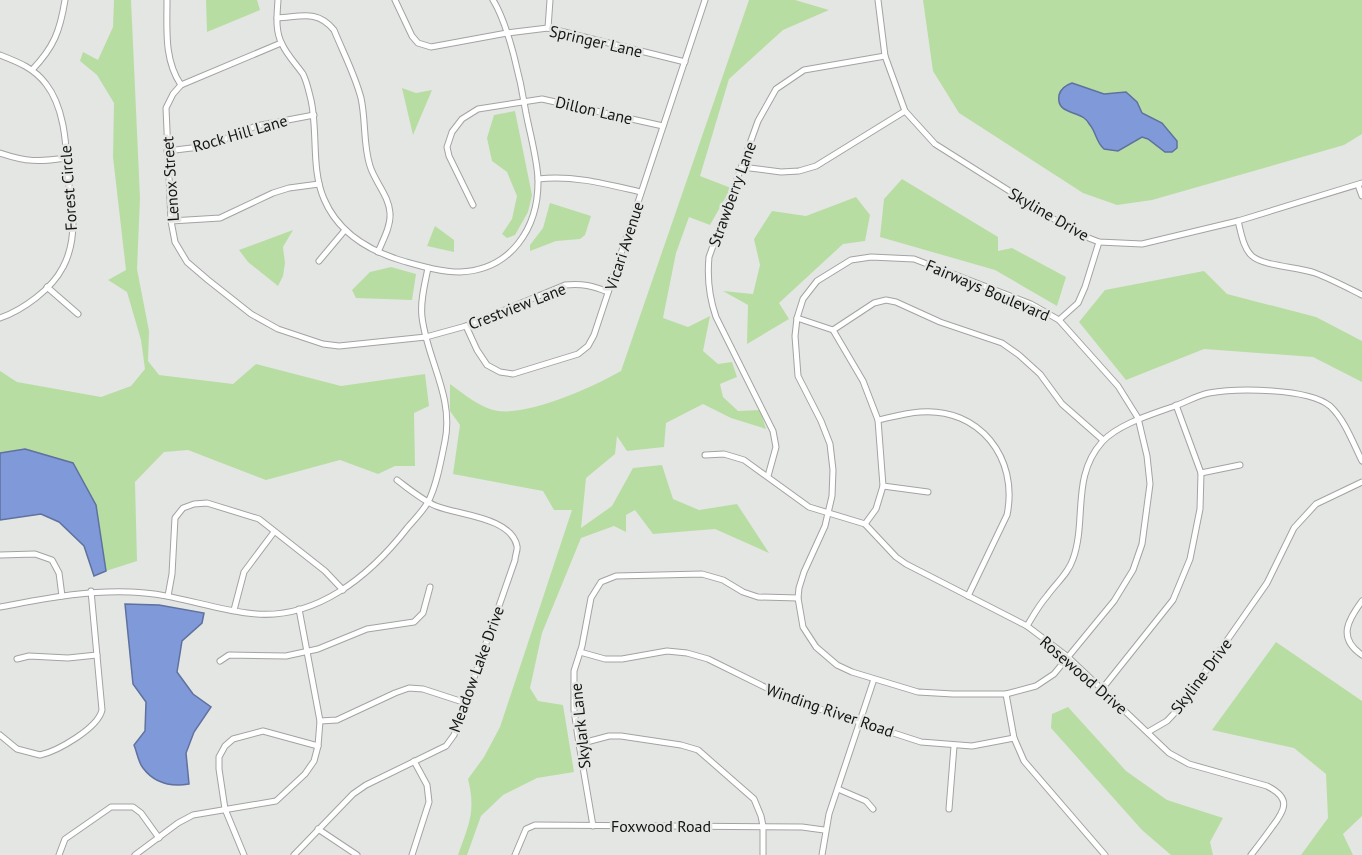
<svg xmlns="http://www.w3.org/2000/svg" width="1362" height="855" font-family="'PT Sans',sans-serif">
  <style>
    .green { fill: #b8dda2 }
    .water { fill: #8099d9; stroke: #5f719e; stroke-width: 1.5 }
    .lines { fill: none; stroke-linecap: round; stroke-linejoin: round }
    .minor-casing { stroke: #a2a4a1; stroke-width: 7 }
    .minor { stroke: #fff; stroke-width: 5 }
    .labels { text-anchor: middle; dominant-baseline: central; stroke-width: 5; stroke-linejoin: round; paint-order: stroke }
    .street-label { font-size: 16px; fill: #131413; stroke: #e4e6e3 }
  </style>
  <rect width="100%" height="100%" fill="#e4e6e3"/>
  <g class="green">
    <polygon points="114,0 131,0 140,198 137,269 149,331 148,361 159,375 233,384 256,364 341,386 425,374 429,406 414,413 415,466 395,466 378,474 340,460 266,480 188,450 164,452 135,482 137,561 106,571 96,505 25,449 0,453 0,371 17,382 101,397 131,386 145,369 141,340 127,292 108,280 126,270 113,157 114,103 97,75 80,61 83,52 98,60 113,27"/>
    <polygon points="206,0 257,0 260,10 207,32"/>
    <path d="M749,0h46l34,10 -46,20 -54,49 -29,97 31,12 -21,37 -21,-8 -13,36 -13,65 25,9 22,-11 -7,35 15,13 14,-2 5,15 -17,7 3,13 15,14 22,-1 6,19 -35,-11 -28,-14 -37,19 -2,24 -37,4 -10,-15 -2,18 -29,24 -5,50 31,-22 21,-38 29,-3 11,34 26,11 38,-6 32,49 -54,-24 -62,5 -18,-24 -9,5v17l-12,-6 -33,12 -39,95 -12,55 8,13 25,4 11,67 -37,6 -34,17 -22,21 -14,39h-9c11,-31 18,-43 10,-76l16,-22 16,-30 72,-217h-18l-11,-19 -90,-17 7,-49 -10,-14v-27c14,10 30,24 48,27 33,4 95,-24 123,-40z"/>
    <polygon points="923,0 1362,0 1362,134 1344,145 1152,200 1117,205 1083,193 959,113 933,71"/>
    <polygon points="402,88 416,93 432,90 413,135"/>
    <polygon points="515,111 532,195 528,212 515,235 507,238 502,234 512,219 517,196 507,172 492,161 487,138 494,115"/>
    <polygon points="902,179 998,237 998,251 1012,248 1066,277 1057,306 995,270 880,237 884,199"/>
    <polygon points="856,197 870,215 865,241 843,244 779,303 789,319 747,344 748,305 723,291 753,294 760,265 754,239 772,211 806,216"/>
    <polygon points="550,203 591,216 585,235 580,239 556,241 530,251 530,245 543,228"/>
    <polygon points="435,226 454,240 454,252 427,246"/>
    <polygon points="293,230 283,247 285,263 283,276 278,286 248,262 239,250"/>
    <polygon points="391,267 416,274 412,300 356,298 352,290 370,272"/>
    <polygon points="1204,271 1227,294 1316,317 1362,341 1362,382 1313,357 1204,349 1126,380 1079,322 1105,290"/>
    <polygon points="1276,642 1362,701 1362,816 1343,834 1353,855 1301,855 1328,818 1326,774 1294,748 1212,730"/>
    <polygon points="1068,707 1126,771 1167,800 1223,818 1210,842 1213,855 1171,855 1142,830 1051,728 1052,714"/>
  </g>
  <g class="water">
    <path d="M1072,83l32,11 22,-2 11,10 5,11 20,10 15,18v7l-5,4h-7l-17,-13 -6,-2 -24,14 -14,-2c-8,-7 -8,-17 -14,-24 -2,-3 -3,-5 -6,-7 -9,-7 -28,-5 -25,-23 2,-7 7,-10 13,-12z"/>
    <polygon points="25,449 73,463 96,505 106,571 94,576 84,546 59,522 41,514 0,520 0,453"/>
    <path d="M125,604l34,1 45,8 -2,10 -20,18 -5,31 16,22 18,13 -17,25 -8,21 3,31c-18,3 -34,0 -46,-16 -5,-6 -6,-16 -9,-23l11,-14 1,-29 -13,-18z"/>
  </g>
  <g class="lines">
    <g class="minor-casing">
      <g id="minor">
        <path d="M167,0c0,30 -3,60 14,85"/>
        <path d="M278,0c-1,15 -3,31 4,44 5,11 14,20 21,30 4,8 6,18 8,26 7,32 0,69 13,99 14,33 45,52 79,62 18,5 38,11 57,11 51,-2 79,-44 78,-93 -1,-21 -8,-45 -12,-66 -5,-31 -17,-87 -33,-113"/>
        <polyline points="395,0 412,36 418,43 431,47 507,33 548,28 685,62"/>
        <polyline points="878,0 885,56 905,111 935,144 1076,233 1099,242 1142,244 1238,221 1362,183"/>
        <path d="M277,18c23,-1 40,-9 57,12 9,22 21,45 27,68 5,23 2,46 9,68 5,16 19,30 20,47 1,13 -7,27 -12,39"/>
        <polyline points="548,28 550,0"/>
        <path d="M281,43l-100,42 -8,9 -7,14 5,113 4,21 12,20 21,18 43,34 27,15 45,15 16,2 87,-9 40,-11 99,-41c17,-2 28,1 43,7"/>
        <path d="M0,55c18,7 34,13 46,29 21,27 20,69 23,102 2,12 4,24 4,36 0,14 -3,32 -10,45 -11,22 -40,43 -63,51"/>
        <path d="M32,70c22,-23 28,-39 33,-70"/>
        <polyline points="167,151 208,146 256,126 314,115"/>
        <path d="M0,153c27,9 38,9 67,5"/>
        <polyline points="742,167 781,172 799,171 816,166 905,111"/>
        <path d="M538,179c36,-4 68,5 103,13"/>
        <polyline points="1358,185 1362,196"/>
        <polyline points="473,205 449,156 447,147 452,132 462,119 478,109 542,99 663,126"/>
        <polyline points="171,221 220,218 273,193 289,188 319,184"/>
        <path d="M1238,221c3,11 5,27 14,35 11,10 46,11 63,17 16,6 31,14 47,22"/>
        <polygon points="871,257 914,259 1031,304 1059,320 1118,386 1138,418 1147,456 1150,484 1142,544 1133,570 1114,601 1054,674 1036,686 1006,694 953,694 918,692 852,672 837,665 816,647 803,627 798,598 799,588 804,572 825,526 832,496 833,470 830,444 821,421 798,376 795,336 797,318 803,299 817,281 851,260"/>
        <polyline points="319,261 345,230"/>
        <polyline points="47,287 78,314"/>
        <polyline points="797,318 833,330 863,381 878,420 883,486 876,509 865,524"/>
        <polyline points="1059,320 1078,303 1085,287 1099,242"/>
        <polyline points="466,326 477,350 487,365 500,372 513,374 578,354 588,346 594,335 705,0"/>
        <polyline points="833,330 874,303 886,300 896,302 940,322 1002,343 1019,355 1040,374 1062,404 1103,440"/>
        <path d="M878,420c14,-3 28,-7 42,-8 59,-5 99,46 87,103l-39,81"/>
        <path d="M705,455l19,-1 20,6 65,47 56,17 31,33 10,7 121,62 41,31 101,96 20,11 78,22c24,12 19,23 5,41 -7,10 -14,19 -21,28"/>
        <polyline points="1201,473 1240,465"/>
        <path d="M768,476l8,-29 -3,-16 -57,-114c-7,-20 -9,-39 -7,-60l49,-136 18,-32 28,-19 81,-14"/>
        <polyline points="883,486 928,492"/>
        <polyline points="0,555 35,554 52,560 59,573 62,596"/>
        <polyline points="168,596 172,574 175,518 183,508 194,504 207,503 259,519 325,571 343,590"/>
        <path d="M1362,601c-14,19 -25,37 0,54"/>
        <path d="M0,607c44,-8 86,-17 131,-15 40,1 77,16 116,21 67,10 123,-37 161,-86 6,-7 15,-16 20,-25 9,-17 13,-42 17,-61 9,-45 -18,-81 -23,-124 -2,-16 3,-34 6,-49"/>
        <polyline points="234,610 244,572 274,532"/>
        <path d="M1027,626c6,-10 12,-21 20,-30 9,-13 21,-22 26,-37 14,-39 -2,-82 29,-117 16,-18 51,-28 73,-36 11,-4 23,-11 34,-13 28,-5 99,-5 121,13 15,14 23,37 32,55"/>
        <polyline points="580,652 605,659 622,659 667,651 687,653 708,659 789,699 921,742 972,746 1014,738"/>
        <polyline points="17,659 29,656 68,658 97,655"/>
        <polyline points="220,661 229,655 286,656 318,649 367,629 414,622 423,613 430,587"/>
        <polyline points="1102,689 1173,600 1190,559 1200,509 1201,473 1176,405"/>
        <polyline points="1006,694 1014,738 1024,761 1105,855"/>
        <polyline points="320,721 337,720 395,693 409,688 423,689 466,703"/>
        <polyline points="1148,732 1167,721 1182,705 1267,583 1294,528 1316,504 1362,482"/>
        <path d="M0,735l17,14 23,6c18,-4 58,-27 62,-45l-11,-119"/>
        <polyline points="579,744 609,736 621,736 681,745 698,750 754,799 761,816 763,826 763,855"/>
        <polyline points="838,789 866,801 873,809"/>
        <polyline points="949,809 954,746"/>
        <polyline points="593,826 579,744 574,710 574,671 582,646 591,598 601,582 616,576 702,574 723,580 743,592 758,597 798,598"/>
        <polyline points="318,829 357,855"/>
        <polyline points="59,855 65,839 111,807 133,807 141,813 159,838"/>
        <polyline points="135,855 178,823 193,815 276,801 305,774 314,761 318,746 320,721 299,609"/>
        <polyline points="244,855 225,809 219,769 219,757 225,746 233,739 263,731 318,746"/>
        <path d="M294,855l59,-61 13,-9 80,-39 8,-11 61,-175c0,-5 3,-10 2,-14 -6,-29 -59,-31 -81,-40 -14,-6 -27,-17 -39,-26"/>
        <polyline points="412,855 429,802 427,785 414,761"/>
        <polyline points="515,855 526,829 535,825 802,827 824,830"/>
        <polyline points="822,855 829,814 874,679"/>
      </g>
    </g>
    <use href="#minor" class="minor"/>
  </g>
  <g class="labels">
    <g class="street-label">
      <text transform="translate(596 41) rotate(13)">Springer Lane</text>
      <text transform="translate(594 110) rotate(13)">Dillon Lane</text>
      <text transform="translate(240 133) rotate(-16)">Rock Hill Lane</text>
      <text transform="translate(170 179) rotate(-94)">Lenox Street</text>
      <text transform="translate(68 188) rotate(-94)">Forest Circle</text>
      <text transform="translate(732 194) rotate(-70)">Strawberry Lane</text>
      <text transform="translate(1049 214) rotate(30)">Skyline Drive</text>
      <text transform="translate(624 246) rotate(-72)">Vicari Avenue</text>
      <text transform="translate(988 290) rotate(23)">Fairways Boulevard</text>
      <text transform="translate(517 306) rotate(-21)">Crestview Lane</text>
      <text transform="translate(476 669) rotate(-70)">Meadow Lake Drive</text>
      <text transform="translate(1084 675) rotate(41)">Rosewood Drive</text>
      <text transform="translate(1201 676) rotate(-53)">Skyline Drive</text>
      <text transform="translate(830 710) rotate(19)">Winding River Road</text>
      <text transform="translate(580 726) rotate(-96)">Skylark Lane</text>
      <text x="661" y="826">Foxwood Road</text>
    </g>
  </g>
</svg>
